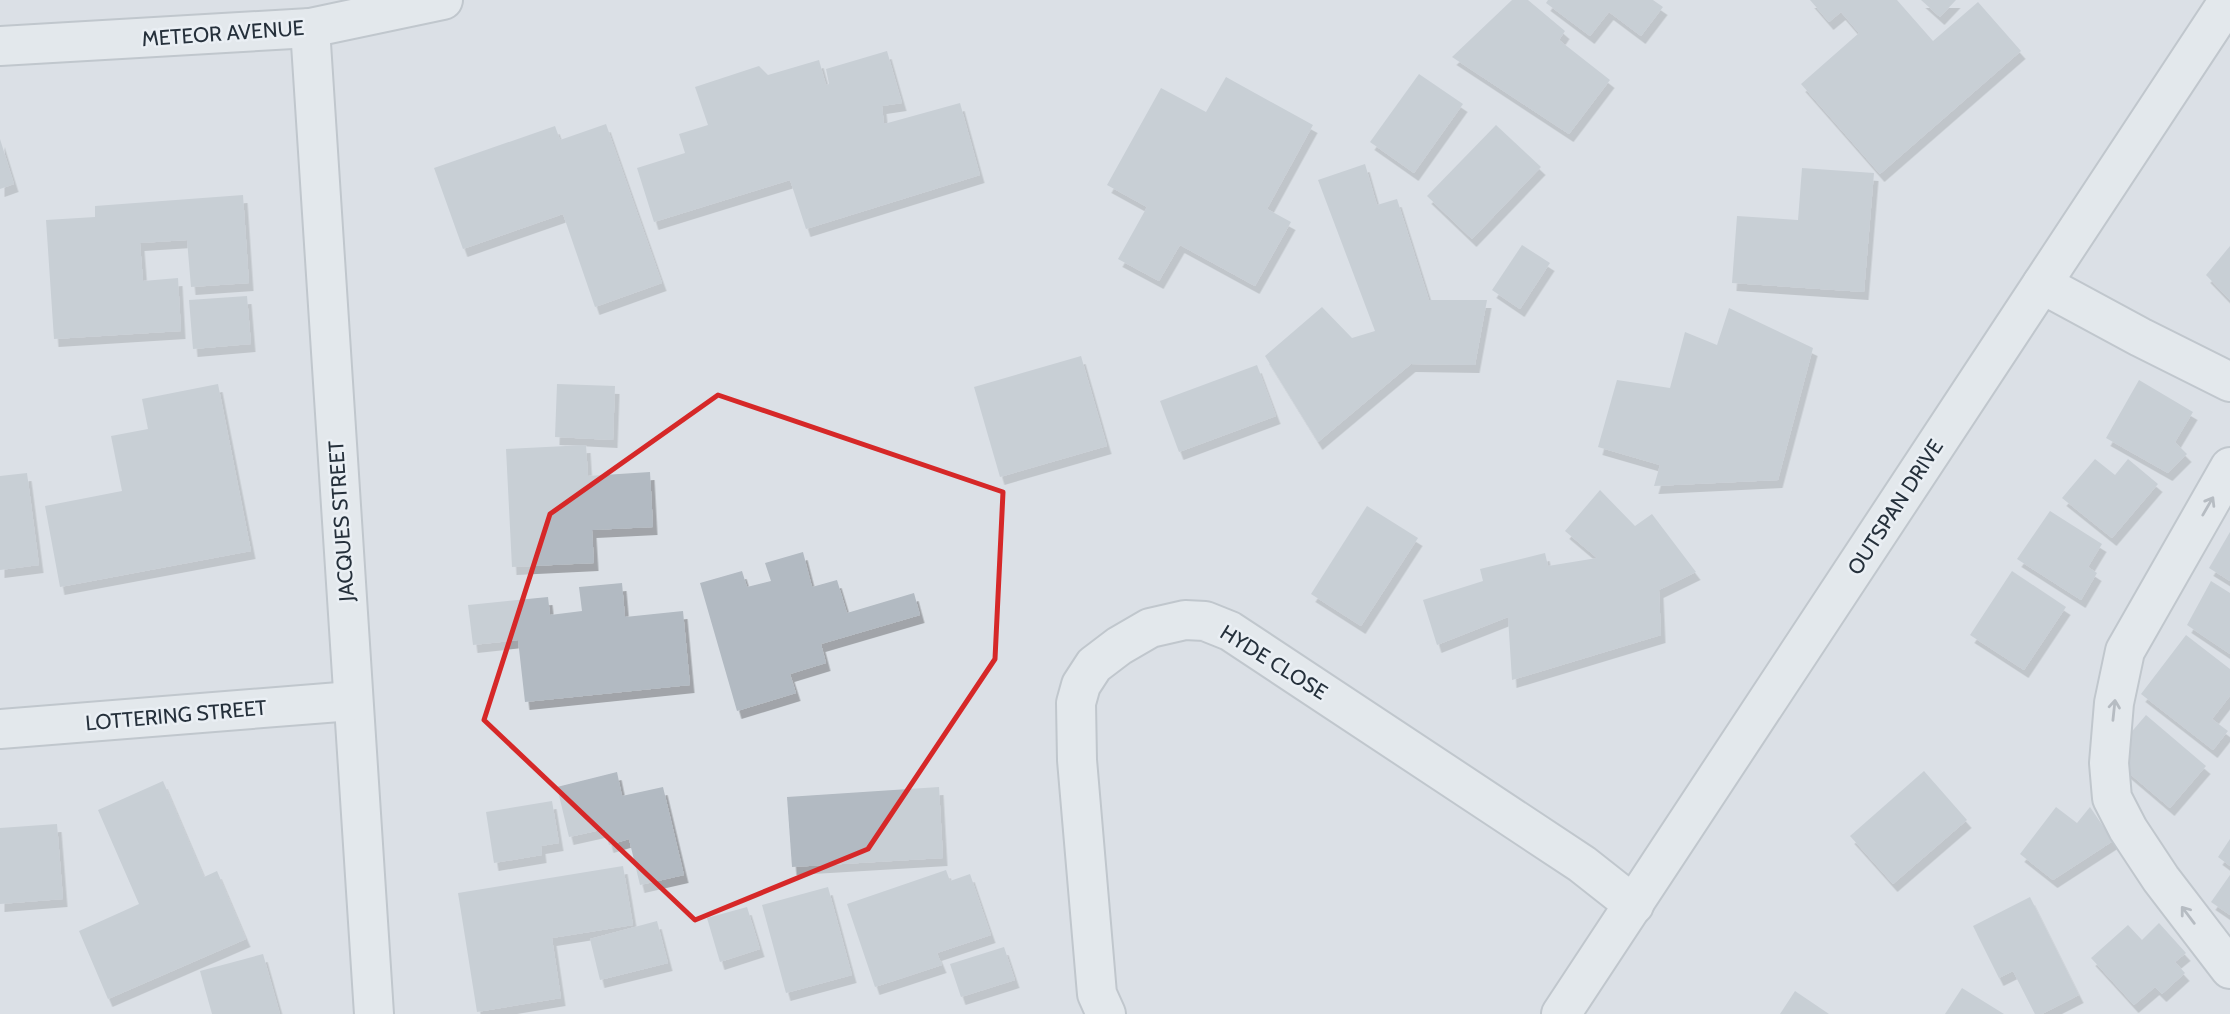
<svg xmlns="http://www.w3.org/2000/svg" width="2230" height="1014" font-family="Cabin,sans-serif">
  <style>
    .building { fill: #b2bac2; filter: url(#shadow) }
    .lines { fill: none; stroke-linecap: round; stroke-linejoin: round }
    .minor-casing { stroke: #a1a8af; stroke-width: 42 }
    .tertiary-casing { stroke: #a1a8af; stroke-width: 42 }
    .minor { stroke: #eef1f4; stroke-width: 38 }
    .tertiary { stroke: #eef1f4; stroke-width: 38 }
    .oneway { stroke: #8a9098 }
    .marked { fill: none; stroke: #d62828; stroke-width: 5; stroke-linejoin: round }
    .labels { text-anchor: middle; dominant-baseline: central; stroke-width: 5; stroke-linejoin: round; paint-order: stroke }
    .street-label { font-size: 21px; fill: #25303b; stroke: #eaeff4 }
  </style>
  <defs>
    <filter id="shadow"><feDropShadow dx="4.5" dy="8" stdDeviation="0" flood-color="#0004"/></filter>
  </defs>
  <rect width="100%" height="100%" fill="#dbe0e6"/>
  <g class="building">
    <polygon points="1512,0 1528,0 1565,31 1559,40 1610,80 1569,134 1452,57"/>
    <polygon points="1548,0 1653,0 1663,7 1641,36 1609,12 1590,36 1546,3"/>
    <polygon points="1810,0 1897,0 1933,41 1978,2 2021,51 1880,174 1801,84 1859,33 1841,12 1829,22"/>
    <polygon points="1921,0 1956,0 1940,17"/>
    <polygon points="887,51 902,103 882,106 884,124 960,103 980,175 806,229 790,180 654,222 637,168 685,153 679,134 708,125 695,87 759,66 768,75 819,60 826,85 829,84 826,69"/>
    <polygon points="1419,74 1463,104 1414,173 1370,142"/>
    <polygon points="1226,77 1313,125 1267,209 1291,222 1255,286 1180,245 1159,281 1118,259 1147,207 1107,185 1161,88 1206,112"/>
    <polygon points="606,124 662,283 595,307 563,214 463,249 434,168 555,126 560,140"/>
    <polygon points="1496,125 1541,167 1472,239 1427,196"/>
    <polygon points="0,139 14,184 0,189"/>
    <polygon points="1365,164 1377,205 1397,199 1429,300 1487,300 1475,365 1411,364 1318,442 1265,356 1322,307 1352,338 1375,331 1318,180"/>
    <polygon points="1802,168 1874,173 1864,292 1732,283 1737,216 1798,220"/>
    <polygon points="243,195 249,283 191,287 187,240 140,243 143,281 178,278 181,331 54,339 46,220 95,217 95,206"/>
    <polygon points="1522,245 1550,263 1520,309 1492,290"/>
    <polygon points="2230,246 2230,300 2206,275"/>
    <polygon points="247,296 251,344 193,349 189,300"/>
    <polygon points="1729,308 1813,348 1778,480 1654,486 1660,465 1598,447 1617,380 1670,388 1685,332 1717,345"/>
    <polygon points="1081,356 1107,446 1000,477 974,387"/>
    <polygon points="1257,365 1276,416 1179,452 1160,401"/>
    <polygon points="2139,380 2193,412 2175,442 2187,454 2168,473 2106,438"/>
    <polygon points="218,384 251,551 60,587 45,506 122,491 111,436 148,429 142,399"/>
    <polygon points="557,384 615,386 613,440 555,437"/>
    <polygon points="586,445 588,476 650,472 653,527 592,530 594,563 512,567 506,449"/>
    <polygon points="2095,459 2115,475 2128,459 2158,484 2112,538 2062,498"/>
    <polygon points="27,473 39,565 0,570 0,476"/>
    <polygon points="1600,490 1635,526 1652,514 1696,572 1659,590 1661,635 1512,680 1508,617 1437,645 1423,600 1483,581 1480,569 1545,553 1548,566 1597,558 1565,531"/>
    <polygon points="1367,506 1418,538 1361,626 1311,594"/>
    <polygon points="2050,511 2102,544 2088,567 2097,573 2081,600 2017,559"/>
    <polygon points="2230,532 2230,581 2209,568"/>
    <polygon points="803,552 812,587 837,580 847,613 914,593 920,615 821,644 826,663 790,674 796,693 737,711 700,583 742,571 747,587 771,581 765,563"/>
    <polygon points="2012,571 2066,607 2024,670 1970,635"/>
    <polygon points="2211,581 2230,593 2230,654 2187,625"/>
    <polygon points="622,583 625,617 683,611 690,685 525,702 518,640 473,645 468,605 548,597 550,615 582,611 579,587"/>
    <polygon points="2186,635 2230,669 2230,696 2212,719 2228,731 2213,750 2141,694"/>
    <polygon points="2146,715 2206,766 2170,808 2110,757"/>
    <polygon points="1924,771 1967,820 1893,884 1850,836"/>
    <polygon points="617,772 622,796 663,787 684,875 640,885 629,839 609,845 605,829 569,837 557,787"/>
    <polygon points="163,781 204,877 217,871 246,939 108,999 79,931 139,904 98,810"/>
    <polygon points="939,787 943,858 792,867 787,797"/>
    <polygon points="552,801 559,843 541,846 542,855 494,863 486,812"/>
    <polygon points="2056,807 2077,823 2090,807 2113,841 2053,880 2020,854"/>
    <polygon points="57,824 63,899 0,904 0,828"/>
    <polygon points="2230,839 2230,866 2218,857"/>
    <polygon points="623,866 633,925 552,938 561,998 477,1012 458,893"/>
    <polygon points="946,870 950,881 970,874 991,935 937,953 942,965 875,987 847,904"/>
    <polygon points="2230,875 2230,915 2211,902"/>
    <polygon points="828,887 852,975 786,993 762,905"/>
    <polygon points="2030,897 2079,995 2042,1014 2035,1014 2013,971 1999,978 1973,926"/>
    <polygon points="747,907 760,949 720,962 707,918"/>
    <polygon points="657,921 668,963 600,980 590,939"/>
    <polygon points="2159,923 2186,953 2175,962 2185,973 2162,994 2155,987 2134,1005 2091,958 2128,925 2142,940"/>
    <polygon points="1004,947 1015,980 961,997 950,964"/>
    <polygon points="263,954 280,1014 212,1014 200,971"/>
    <polygon points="1962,988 2004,1014 1945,1014"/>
    <polygon points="1795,991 1829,1014 1780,1014"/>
  </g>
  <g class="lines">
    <g class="minor-casing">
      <g id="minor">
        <polyline points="310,28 374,1014"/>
        <polyline points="0,46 310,28 443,0"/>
        <polyline points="2042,284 2140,337 2230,382"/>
        <polyline points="2230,467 2125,651 2114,703 2109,763 2112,798 2128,829 2161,879 2230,969"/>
        <polyline points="0,729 352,701"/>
        <polyline points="1106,1014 1097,994 1077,760 1076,703 1081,685 1094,665 1119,646 1150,628 1185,620 1205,621 1230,631 1582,864 1634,905"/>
      </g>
    </g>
    <g class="tertiary-casing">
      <polyline id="tertiary" points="1561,1014 2229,0"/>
    </g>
    <use href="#minor" class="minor"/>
    <use href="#tertiary" class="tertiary"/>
  </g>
  <defs><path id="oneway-shaft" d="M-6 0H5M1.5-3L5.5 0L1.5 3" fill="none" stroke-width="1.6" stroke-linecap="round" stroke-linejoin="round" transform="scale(1.75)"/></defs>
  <g class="oneway">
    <use href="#oneway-shaft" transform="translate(2208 506) rotate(-60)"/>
    <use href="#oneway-shaft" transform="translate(2114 710) rotate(-84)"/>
    <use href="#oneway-shaft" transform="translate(2188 915) rotate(-127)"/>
  </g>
  <path d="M0 0H2230V1014H0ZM718,395l285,97 -8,167 -127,190 -173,71 -211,-200 66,-206z" fill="#dbe0e6" fill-opacity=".55" fill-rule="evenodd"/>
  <path class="marked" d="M718,395l285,97 -8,167 -127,190 -173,71 -211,-200 66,-206z"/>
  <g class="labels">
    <g class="street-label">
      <text transform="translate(223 33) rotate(-4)">METEOR AVENUE</text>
      <text transform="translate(1895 507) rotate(-57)">OUTSPAN DRIVE</text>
      <text transform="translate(341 521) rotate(-94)">JACQUES STREET</text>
      <text transform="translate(1274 662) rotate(32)">HYDE CLOSE</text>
      <text transform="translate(176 715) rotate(-5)">LOTTERING STREET</text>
    </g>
  </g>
</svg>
